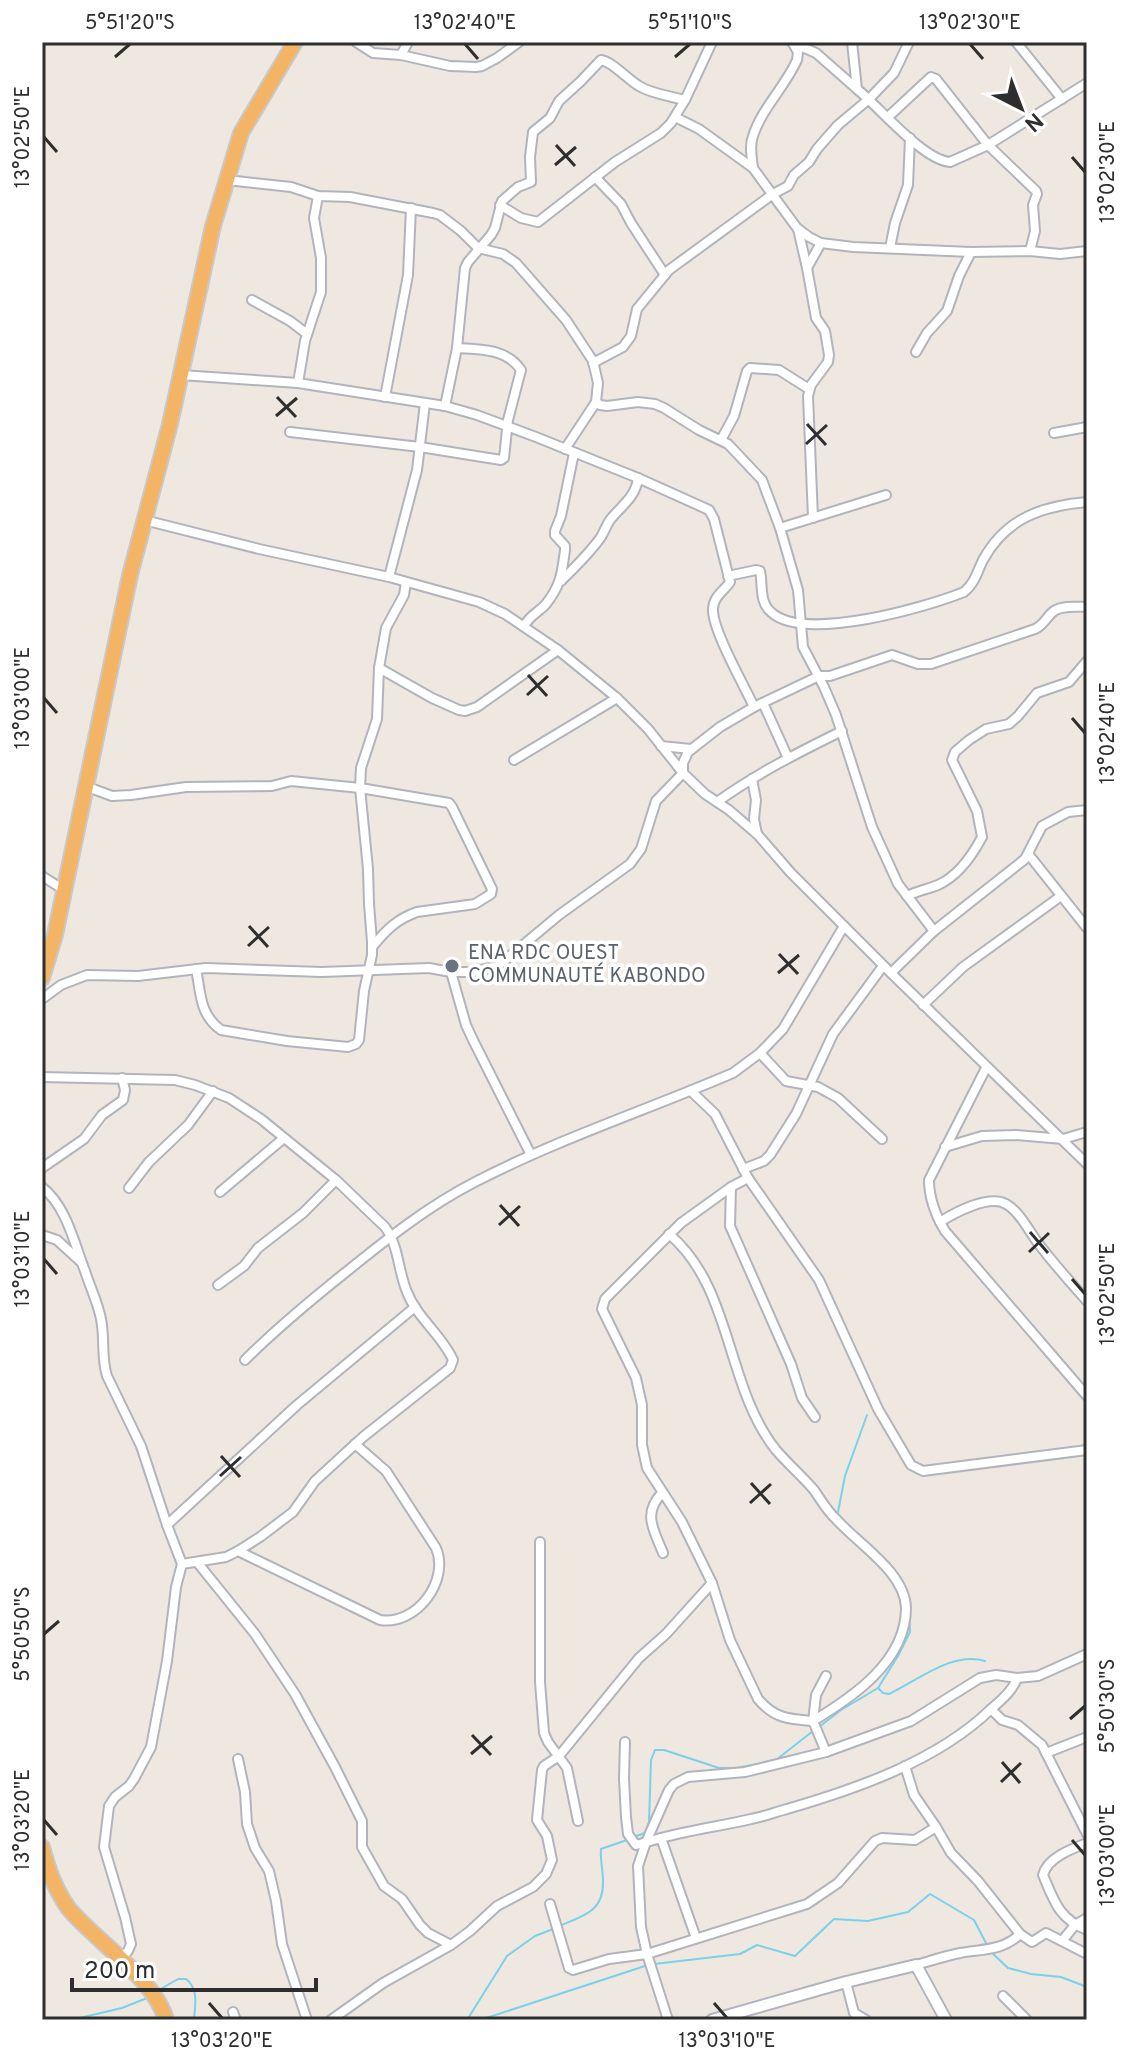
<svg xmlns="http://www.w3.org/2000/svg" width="1129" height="2062" font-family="Overpass,sans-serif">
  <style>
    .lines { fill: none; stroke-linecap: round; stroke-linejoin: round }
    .stream { stroke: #79d1ec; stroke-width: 2 }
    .minor-casing { stroke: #b2b4bd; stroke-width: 12 }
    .tertiary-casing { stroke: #b2b4bd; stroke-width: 14 }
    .trunk-casing { stroke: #c9c9c9; stroke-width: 18 }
    .minor { stroke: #fff; stroke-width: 8 }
    .tertiary { stroke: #fff; stroke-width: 10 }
    .trunk { stroke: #f3b465; stroke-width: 14 }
    .ticks { fill: none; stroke: #2e2e2e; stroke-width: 3 }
    .worship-dot { fill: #6b7280; stroke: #fff; stroke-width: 3 }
    .labels { text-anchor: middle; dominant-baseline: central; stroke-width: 7; stroke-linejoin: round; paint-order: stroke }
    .worship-label { font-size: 20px; fill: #5b616d; stroke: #fff; text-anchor: start }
    .neatline { fill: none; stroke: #2e2e2e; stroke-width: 3 }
    .ticks-label { font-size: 20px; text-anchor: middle; fill: #2e2e2e }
  </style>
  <rect width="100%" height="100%" fill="#eee8e1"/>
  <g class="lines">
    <g class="stream">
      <polyline points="837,1517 845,1476 867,1415"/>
      <path d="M878,1688l5,5 6,1c28,-13 63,-43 96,-33"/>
      <polyline points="819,1727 841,1710 878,1688 898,1656 910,1632 909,1614"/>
      <polyline points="636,1836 645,1833 649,1822 651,1760 655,1750 664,1750 719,1768 737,1768 776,1760 813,1731"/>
      <path d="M559,1926c24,-10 45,-14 44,-45 0,-11 -3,-21 -2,-32l26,-9"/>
      <polyline points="990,1951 1008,1968 1031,1974 1061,1977 1087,1987"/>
      <polyline points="654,1964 740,1954 757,1945 795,1956 834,1919 868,1921 908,1912 930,1894 974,1920 987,1945"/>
      <path d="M159,1990l19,-11h8c13,10 9,26 8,41"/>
      <polyline points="71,2020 122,2008 147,1998"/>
      <polyline points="467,2020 507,1956 535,1936 553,1929"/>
      <polyline points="480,2020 648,1965"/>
    </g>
    <g class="minor-casing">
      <g id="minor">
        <polyline points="356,42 373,53 401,55 450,66 476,67 482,66 497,58 519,42"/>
        <path d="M792,42l6,10 -1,8c-12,27 -35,48 -44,76 -4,10 -1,22 0,32l44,60 12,9 12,6 32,4 118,5 59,-1 30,3 27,-3"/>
        <path d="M852,42l5,47c22,18 66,71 93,73l38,-17 99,-62"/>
        <polyline points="1016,42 1062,99"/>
        <polyline points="793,43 816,53 857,89"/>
        <polyline points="401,55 408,42"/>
        <polyline points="675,117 699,129 753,168"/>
        <polyline points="888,117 931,77 936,79 988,145 1036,191 1037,194 1033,205 1035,231 1030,251"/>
        <polyline points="595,177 621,204 631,223 665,275"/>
        <polyline points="227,180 291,187 318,196 350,197 433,213 440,215 461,231 478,248 503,254 516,263 566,320 593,361 598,383 596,402 565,449"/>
        <polyline points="500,205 521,218 538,222 615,162 661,133 671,123 685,100 712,42"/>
        <polyline points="798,229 807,268 816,318 825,331 829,355 828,362 811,385 808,396 813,518"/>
        <polyline points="890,248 895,223 908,185 910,138"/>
        <polyline points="807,268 821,243"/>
        <polyline points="252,300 290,321 307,334"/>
        <polyline points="916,352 927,333 947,311 959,276 971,252"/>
        <polyline points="593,363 623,347 631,336 637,309 669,270 773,194 788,186 794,175 809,162 817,149 838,125 869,99 894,73 909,42"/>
        <path d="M181,375l117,8 147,23 32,9 59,22 102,41 71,32 5,9 16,63c-6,9 -16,14 -17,26 -2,20 32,79 41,99"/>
        <polyline points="298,383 305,341 321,292 321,258 314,218 318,196"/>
        <polyline points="385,397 408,275 411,208"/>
        <polyline points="596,402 600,405 607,406 638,402 655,404 664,408 699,430 728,444 762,480 780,528 798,590 803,647 824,687 836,715 872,827 898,884 934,931"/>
        <path d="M445,406l12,-58 8,-80 3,-6 23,-27 4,-7 7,-27 16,-14 13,-5 -1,-25 3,-25 17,-14 9,-17 21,-19 21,-22c12,2 26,19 38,26 13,8 31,10 46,14"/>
        <path d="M290,432l130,15 81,13 3,-2 4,-38 13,-50c-14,-21 -40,-21 -64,-22"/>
        <polyline points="1054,433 1087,427"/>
        <polyline points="721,440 734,416 747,371 750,368 779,370 809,389"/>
        <polyline points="144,520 259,549 389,577 479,602 505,614 558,650 617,698 648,729 683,773 656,801 641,849 630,864 559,915 498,966 473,972 451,972 466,1025 473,1040 531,1155"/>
        <polyline points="780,528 886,495"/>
        <path d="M728,576l28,-6 4,1c3,14 -1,31 11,41 32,31 156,-5 193,-20 11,-9 13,-20 19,-32 23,-42 59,-54 104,-58"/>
        <polyline points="389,577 417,470 425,403"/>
        <path d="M561,581c14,-14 28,-27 40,-44 3,-5 5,-11 9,-17 11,-14 26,-23 28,-42"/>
        <path d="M1087,607c-10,0 -24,-2 -33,4 -7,5 -10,14 -19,18l-104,35h-13l-26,-9 -62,21h-11l-65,31 -34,20 -32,25 -5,11v10l22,21 24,16 29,25 33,38 100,100 196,191"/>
        <path d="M524,626c7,-12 14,-13 22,-22 15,-19 16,-31 19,-54v-4l-10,-11v-4l6,-15 13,-63"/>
        <polyline points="379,668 432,698 459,710 465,711 477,707 558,650"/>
        <polyline points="763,703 788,758"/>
        <polyline points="661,746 691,749"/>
        <polyline points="514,760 617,698"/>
        <polyline points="752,779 756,800 754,819 757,834"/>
        <path d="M85,786l27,10 19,-1 55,-8 86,-1 19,-5 69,7 89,15 3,4 40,82 -1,5 -16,10 -58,8c-20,7 -31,18 -44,34"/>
        <path d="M717,802c39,-28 82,-50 125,-71"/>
        <polyline points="1029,855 1087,928"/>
        <polyline points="42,876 64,890"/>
        <path d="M907,896c10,-5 21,-7 31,-11 20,-9 34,-29 44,-48l-5,-26 -25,-51 3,-8 14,-12 17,-11 23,-5 9,-8 19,-23 32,-11 18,-21"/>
        <path d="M196,969c5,24 3,45 25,61l66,11 61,6 8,-3 3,-4 5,-49 8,-36v-13l-3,-38 -1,-35 -8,-81 1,-20 16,-49 2,-51 7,-40 18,-33 2,-13"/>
        <polyline points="891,973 934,931 1025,859 1042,826 1068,812 1087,810"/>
        <polyline points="42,999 61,985 87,975 138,976 206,968 322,972 429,968 451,972"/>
        <polyline points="923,1005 963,967 1061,896"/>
        <polyline points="760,1053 786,1081 818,1087 838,1098 882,1139"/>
        <path d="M986,1068l-57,112c0,18 7,36 16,51l142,165"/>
        <path d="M42,1077l133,3 20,5 34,13 32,21 75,61 49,47c14,19 13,44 22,65 10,26 35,43 46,68l-3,8 -87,69 -48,44 -22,31 -33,25 -22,14 -12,6 -44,7"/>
        <polyline points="691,1091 715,1114 748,1178 819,1280 878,1409 911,1465 923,1471 1087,1450"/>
        <polyline points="945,1147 982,1136 1016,1135 1063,1139 1087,1132"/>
        <polyline points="42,1168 84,1139 102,1115 123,1100 125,1090 122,1078"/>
        <polyline points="743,1169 764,1161 770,1155 796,1114 833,1034 883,966"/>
        <polyline points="748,1178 731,1187 730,1226 791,1364 802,1398 815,1417"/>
        <path d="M42,1187c25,20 32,56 43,84 5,16 13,32 16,48 4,19 0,38 6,57l34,70 26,79 15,39 -6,23 -9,74 -16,86 -17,32 -5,7 -14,11 -6,9 -5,41 21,70 6,27 -3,7 -8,8"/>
        <polyline points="129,1188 149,1162 188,1125 213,1091"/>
        <polyline points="220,1192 284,1138"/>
        <path d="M940,1222c14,-9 49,-28 66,-18 13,7 23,27 32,39 15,20 32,39 49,58"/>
        <path d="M669,1234c64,54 56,152 107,216 12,14 26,26 38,40 7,10 13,21 22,29 22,25 69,53 70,89 0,53 -53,89 -93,113"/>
        <polyline points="42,1235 57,1240 80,1261"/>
        <polyline points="218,1285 244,1266 258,1248 303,1213 336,1180"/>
        <path d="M245,1360c32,-32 66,-60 101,-88 41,-33 82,-66 129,-90 83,-43 172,-72 258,-109l27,-20 23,-24 61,-103"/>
        <path d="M662,1493c-20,21 -8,37 1,60"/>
        <polyline points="167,1525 297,1405 415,1307"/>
        <polyline points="540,1542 540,1682 544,1733 548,1742 567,1768 578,1821"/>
        <path d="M238,1551l142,69c36,6 70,-39 56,-72l-50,-77 -31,-27"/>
        <polyline points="197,1562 255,1634 295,1694 335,1767 362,1821 362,1847 384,1886 402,1899 420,1925 428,1933 451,1945"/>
        <path d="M712,1583l18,57 28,59c17,20 31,20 55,22l13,31"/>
        <polyline points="991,1709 1002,1720 1018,1725 1042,1745 1087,1834"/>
        <polyline points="813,1721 816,1695 826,1676"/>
        <polyline points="625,1742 624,1779 626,1817 628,1834 636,1845 661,1838 696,1938"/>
        <polyline points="1046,1753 1087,1737"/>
        <polyline points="238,1759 245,1792 247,1824 255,1848 269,1871 276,1901 282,1944 307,2020"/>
        <path d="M905,1766l9,29 22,32 15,26 27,28 42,53c-17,17 -38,15 -60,19 -15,3 -30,8 -44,12"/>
        <path d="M661,1838c30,-8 60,-12 90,-19 12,-2 24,-7 36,-10 69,-20 150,-48 203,-99 10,-9 23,-19 27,-32"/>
        <path d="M1087,1843c-16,6 -40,15 -44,32 11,26 16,44 44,55"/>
        <polyline points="550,1904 569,1968 573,1970 609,1959 647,1954 807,1904 838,1883 875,1841 882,1838 915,1840 936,1827"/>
        <polyline points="1020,1934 1032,1942 1046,1933 1087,1954"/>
        <polyline points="1062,1941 1075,1925 1087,1918"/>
        <polyline points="846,1982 854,2013 866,2020"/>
        <polyline points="1003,1996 1027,2020"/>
        <polyline points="233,2012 236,2020"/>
        <polyline points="331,2020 383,1983 451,1945 470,1931 497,1906 533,1887 546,1874 552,1860 547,1836 537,1820 542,1770 544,1766 559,1756 639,1658 666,1634 712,1583 682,1522 647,1468 642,1445 642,1405 636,1378 602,1309 605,1299 681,1223 731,1187"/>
        <polyline points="668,2020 647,1954 641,1927 638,1866 646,1842 669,1790 674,1784 688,1777 745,1772 826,1752 911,1721 980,1678 996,1675 1017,1678 1038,1676 1087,1654"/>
      </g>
    </g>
    <g class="tertiary-casing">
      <polyline id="tertiary" points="712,2020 846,1982 916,1965 946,2020"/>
    </g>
    <g class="trunk-casing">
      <g id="trunk">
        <polyline points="42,978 55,935 130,575 170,424 213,226 241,133 295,42"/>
        <path d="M42,1847c6,22 13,43 27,62 28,33 86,70 97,111"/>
      </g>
    </g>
    <use href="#minor" class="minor"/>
    <use href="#tertiary" class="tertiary"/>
    <use href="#trunk" class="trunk"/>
  </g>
  <path class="ticks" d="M465,44l13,15M970,44l13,15M115,57l15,-13M675,57l15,-13M44,137l13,15M556,145l19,21M1072,157l13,15M555,165l21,-18M277,397l19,20M276,416l21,-18M807,424l19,21M806,444l21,-19M528,675l19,21M527,695l21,-19M44,698l13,15M1072,718l13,15M249,926l19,21M248,946l21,-19M779,954l19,20M778,973l21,-18M500,1205l19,21M499,1225l21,-19M1030,1232l18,21M1029,1252l20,-19M44,1259l13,15M1072,1279l13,15M221,1456l19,21M220,1476l21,-19M751,1483l19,21M750,1503l21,-19M44,1634l15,-13M1070,1719l15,-13M472,1735l19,20M471,1754l21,-18M1002,1762l18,21M1001,1782l20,-19M44,1820l13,15M1072,1840l13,15M209,2003l13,15M714,2003l13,15"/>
  <circle class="worship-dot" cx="452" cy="966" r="8"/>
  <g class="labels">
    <g class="worship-label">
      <text x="468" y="954">ENA RDC OUEST<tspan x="468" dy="23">COMMUNAUTÉ KABONDO</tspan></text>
    </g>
  </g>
  <rect width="1129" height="2062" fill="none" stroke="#ffffff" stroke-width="88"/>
  <g transform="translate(1021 108) rotate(138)" stroke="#ffffff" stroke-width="6" paint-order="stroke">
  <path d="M0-6L14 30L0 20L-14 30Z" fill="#2e2e2e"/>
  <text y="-12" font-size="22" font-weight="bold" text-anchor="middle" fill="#2e2e2e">N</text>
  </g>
  <path d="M72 1978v12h244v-12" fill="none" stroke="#2e2e2e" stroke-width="4"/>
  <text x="84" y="1978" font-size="24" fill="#2e2e2e" stroke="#ffffff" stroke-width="6" paint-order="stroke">200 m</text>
  <rect x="44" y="44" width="1041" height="1974" class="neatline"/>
  <g class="ticks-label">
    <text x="130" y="29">5°51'20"S</text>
    <text x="465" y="29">13°02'40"E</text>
    <text x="690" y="29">5°51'10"S</text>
    <text x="970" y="29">13°02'30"E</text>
    <text transform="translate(22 137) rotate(-90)" y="7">13°02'50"E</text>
    <text transform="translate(1107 172) rotate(-90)" y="7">13°02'30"E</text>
    <text transform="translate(22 698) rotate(-90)" y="7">13°03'00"E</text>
    <text transform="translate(1107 733) rotate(-90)" y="7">13°02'40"E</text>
    <text transform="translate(22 1259) rotate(-90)" y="7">13°03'10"E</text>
    <text transform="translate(1107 1294) rotate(-90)" y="7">13°02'50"E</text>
    <text transform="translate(22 1634) rotate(-90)" y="7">5°50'50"S</text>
    <text transform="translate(1107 1706) rotate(-90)" y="7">5°50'30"S</text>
    <text transform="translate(22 1820) rotate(-90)" y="7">13°03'20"E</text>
    <text transform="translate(1107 1855) rotate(-90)" y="7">13°03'00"E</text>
    <text x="222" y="2047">13°03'20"E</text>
    <text x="727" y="2047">13°03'10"E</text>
  </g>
</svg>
